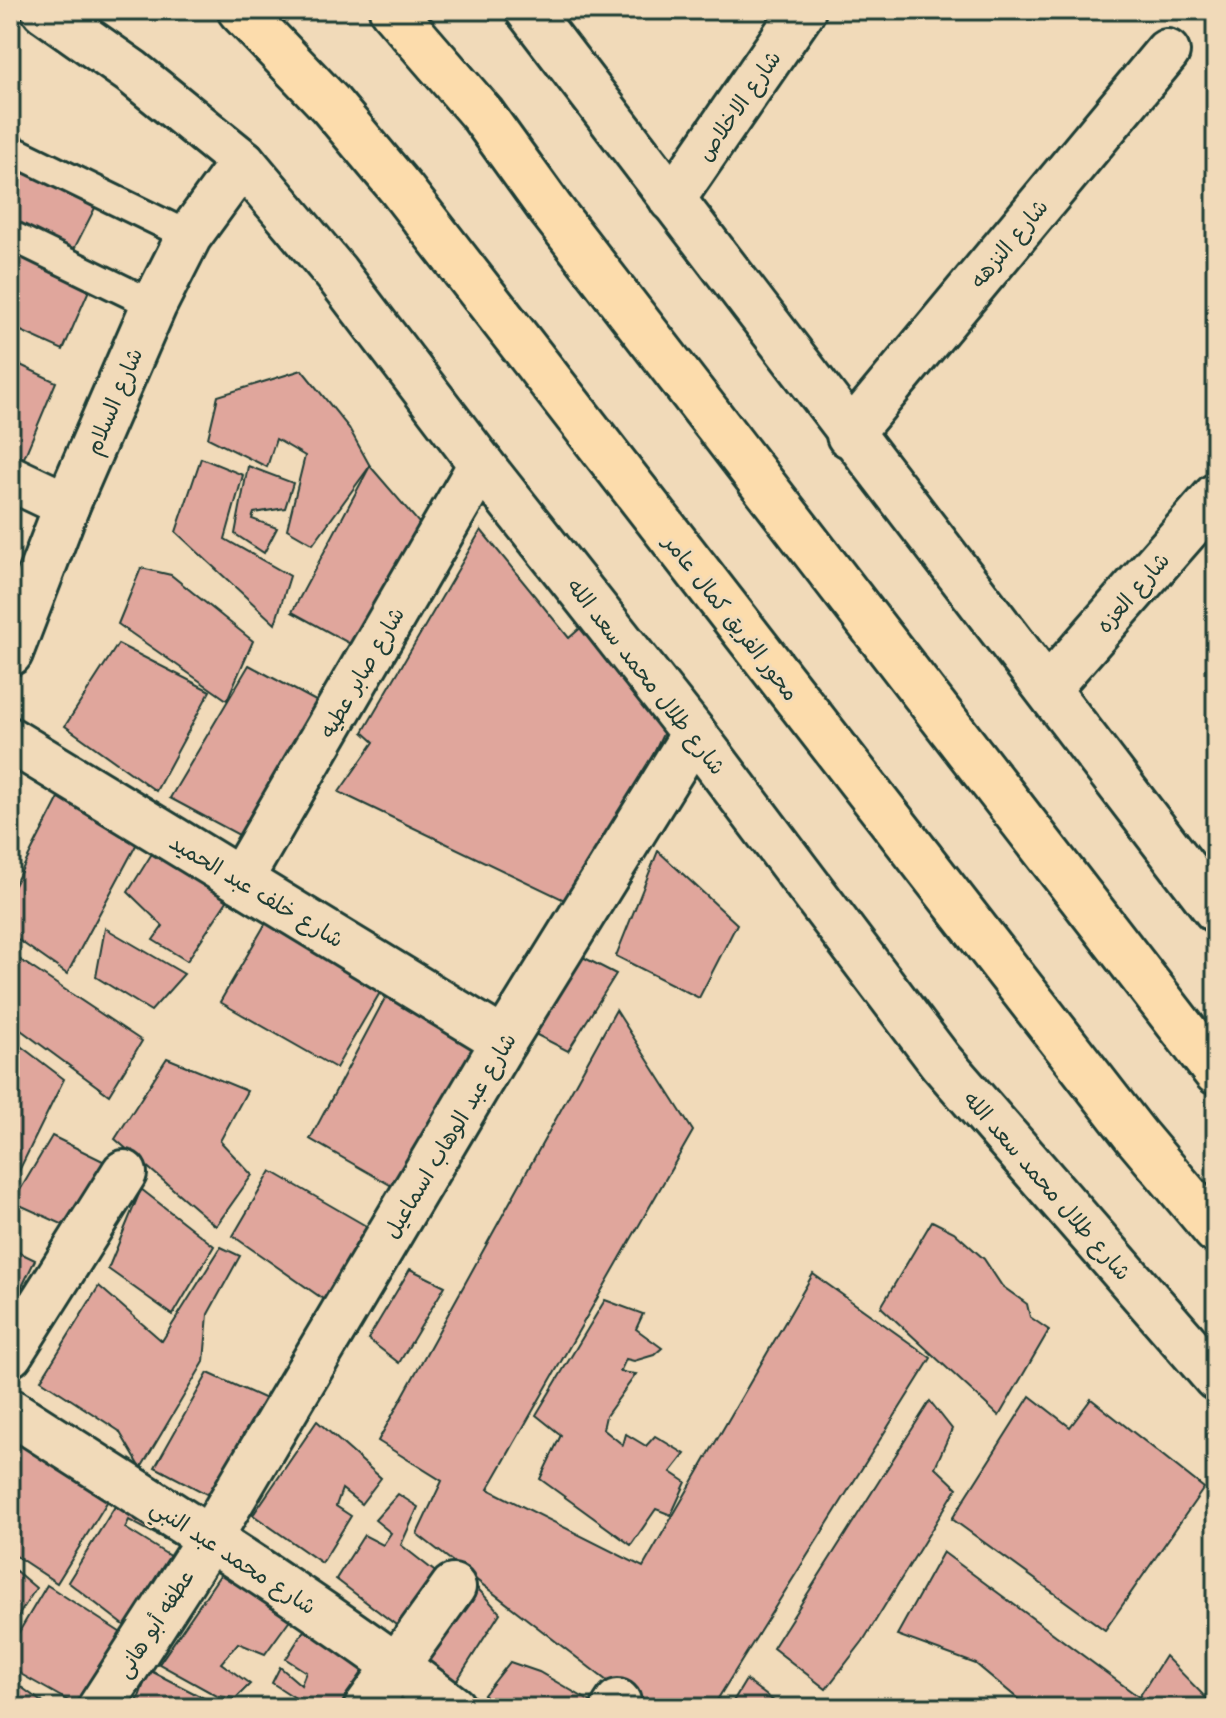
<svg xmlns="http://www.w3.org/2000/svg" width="1226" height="1718" font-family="Mali,'Playpen Sans Arabic',sans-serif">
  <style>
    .building { fill: #e0a69c; stroke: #1f3d34; stroke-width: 2 }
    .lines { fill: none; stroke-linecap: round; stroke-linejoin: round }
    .service-casing { stroke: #1f3d34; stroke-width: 34 }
    .minor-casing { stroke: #1f3d34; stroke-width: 50 }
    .secondary-casing { stroke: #1f3d34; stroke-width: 50 }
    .motorway-casing { stroke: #1f3d34; stroke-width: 50 }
    .service { stroke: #f1dab9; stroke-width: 28 }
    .minor { stroke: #f1dab9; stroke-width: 44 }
    .secondary { stroke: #f1dab9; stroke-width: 44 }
    .motorway { stroke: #fcdcac; stroke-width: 44 }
    .labels { text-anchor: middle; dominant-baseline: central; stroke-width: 6; stroke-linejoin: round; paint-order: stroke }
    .street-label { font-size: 22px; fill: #1f3d34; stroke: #f1dab9 }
  </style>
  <rect width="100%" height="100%" fill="#f1dab9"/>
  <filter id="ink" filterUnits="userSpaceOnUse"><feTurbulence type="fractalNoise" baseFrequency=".0125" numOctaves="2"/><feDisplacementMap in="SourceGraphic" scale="16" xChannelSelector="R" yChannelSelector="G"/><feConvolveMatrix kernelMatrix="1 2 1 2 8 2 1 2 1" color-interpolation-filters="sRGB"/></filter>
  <g filter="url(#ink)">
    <g class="building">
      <polygon points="10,161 97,204 71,255 10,226"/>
      <polygon points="10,244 93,281 63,350 10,326"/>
      <polygon points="10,360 56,382 24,458 10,452"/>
      <polygon points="302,370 349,428 370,466 313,544 287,529 305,456 276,439 267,467 208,438 218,396"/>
      <polygon points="201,458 243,475 225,539 290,576 275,624 176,532"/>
      <polygon points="248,466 293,483 285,508 254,513 252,519 277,528 264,553 235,534"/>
      <polygon points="370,466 432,538 365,652 292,612"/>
      <polygon points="481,530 569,638 584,625 671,717 581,908 339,792 374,742 363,732"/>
      <polygon points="141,568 171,575 253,641 227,700 118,624"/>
      <polygon points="118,644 210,691 156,791 65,726"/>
      <polygon points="249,665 327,707 250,841 170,798"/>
      <polygon points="65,786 142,834 67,974 10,934 10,893"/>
      <polygon points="161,839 237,886 187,961 153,940 163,926 128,892"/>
      <polygon points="658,851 737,924 699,998 616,956"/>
      <polygon points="274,909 385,984 336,1068 220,1002"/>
      <polygon points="105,928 184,974 151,1011 96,977"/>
      <polygon points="10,953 142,1041 109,1095 10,1022"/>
      <polygon points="575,953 616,974 568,1051 535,1034"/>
      <polygon points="392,985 493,1050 411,1197 310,1139"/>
      <polygon points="616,1010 693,1131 488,1489 643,1567 813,1274 931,1358 712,1708 642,1708 417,1534 442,1481 378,1441"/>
      <polygon points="10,1038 64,1079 16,1177 10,1172"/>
      <polygon points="167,1058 247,1091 220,1141 252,1175 216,1226 115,1139"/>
      <polygon points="52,1136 113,1166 75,1230 13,1202"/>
      <polygon points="271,1171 380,1234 336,1308 233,1236"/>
      <polygon points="141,1189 214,1246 173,1315 108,1269"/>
      <polygon points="932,1221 954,1232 984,1259 1002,1286 1027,1304 1030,1317 1049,1330 999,1416 881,1307"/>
      <polygon points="221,1247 240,1256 208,1314 204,1362 141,1468 119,1431 41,1380 99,1286 162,1341"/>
      <polygon points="10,1248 35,1260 10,1311"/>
      <polygon points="410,1269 445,1286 399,1363 368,1339"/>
      <polygon points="605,1300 643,1314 636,1329 662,1348 654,1355 634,1361 626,1359 620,1372 636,1374 606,1416 603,1429 623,1445 626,1434 646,1446 655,1436 685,1454 671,1472 686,1482 671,1515 656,1509 631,1545 540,1479 561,1435 536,1415"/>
      <polygon points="208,1373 268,1400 214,1498 155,1467"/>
      <polygon points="1030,1396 1070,1427 1091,1399 1204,1488 1105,1630 952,1519"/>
      <polygon points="930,1401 952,1429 935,1467 957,1488 863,1641 826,1689 773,1648"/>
      <polygon points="317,1421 381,1478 361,1504 342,1489 336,1506 351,1516 322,1563 253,1515"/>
      <polygon points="10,1426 112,1494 57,1583 10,1552"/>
      <polygon points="124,1492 191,1534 181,1548 129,1520 125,1528 176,1560 133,1632 68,1582"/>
      <polygon points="398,1494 418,1507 401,1545 443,1578 408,1634 336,1579 364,1535 383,1545 391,1533 375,1520"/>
      <polygon points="943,1552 1139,1697 1165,1656 1216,1708 1029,1708 976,1664 897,1635"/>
      <polygon points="227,1565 291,1618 265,1654 238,1643 221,1663 250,1684 236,1698 217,1696 159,1664"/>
      <polygon points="10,1566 36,1588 10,1629"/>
      <polygon points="472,1582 500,1613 449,1693 408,1667"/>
      <polygon points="47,1585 129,1638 81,1708 10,1668 10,1647"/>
      <polygon points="308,1624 373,1673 347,1708 296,1708 300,1701 272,1683 280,1667 301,1685 306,1672 286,1659"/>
      <polygon points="510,1662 539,1672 598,1706 479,1708 476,1705"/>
      <polygon points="149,1670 223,1708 135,1708"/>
      <polygon points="10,1679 50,1708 10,1708"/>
      <polygon points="746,1680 783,1708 729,1708"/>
    </g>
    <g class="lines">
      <g class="service-casing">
        <g id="service">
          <polyline points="10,149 189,236"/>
          <polyline points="10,235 154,305"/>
        </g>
      </g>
      <g class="minor-casing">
        <g id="minor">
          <polyline points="672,200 803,10"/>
          <polyline points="849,435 1167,52"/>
          <polyline points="10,478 67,505"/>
          <polyline points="10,653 67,505 154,305 189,236 243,162"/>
          <polyline points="1048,688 1216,496"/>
          <polyline points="10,740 504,1041"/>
          <polyline points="240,880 481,464"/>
          <polyline points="10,1354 124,1173"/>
          <path d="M10,1411c149,96 302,189 443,297"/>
          <polyline points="100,1708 209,1539 504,1041 694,734"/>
          <polyline points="366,1708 453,1587"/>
          <polyline points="614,1708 618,1702"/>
        </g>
      </g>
      <g class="secondary-casing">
        <g id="secondary">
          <polyline points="44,10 132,72 243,162 336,273 481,464 694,734 941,1062 1216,1378"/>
          <polyline points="528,10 1216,910"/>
        </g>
      </g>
      <g class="motorway-casing">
        <g id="motorway">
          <polyline points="240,10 330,104 402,190 1136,1136 1216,1231"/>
          <polyline points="392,10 482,114 552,211 1216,1072"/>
        </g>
      </g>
      <use href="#service" class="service"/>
      <use href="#minor" class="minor"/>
      <use href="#secondary" class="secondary"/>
      <use href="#motorway" class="motorway"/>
    </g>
  </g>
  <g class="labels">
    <g class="street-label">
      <text transform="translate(738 105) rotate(-55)">شارع الاخلاص</text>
      <text transform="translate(1008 243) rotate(-50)">شارع النزهه</text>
      <text transform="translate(113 401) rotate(-67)">شارع السلام</text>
      <text transform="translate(1132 592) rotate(-49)">شارع العزه</text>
      <text transform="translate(732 617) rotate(52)">محور الفريق كمال عامر</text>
      <text transform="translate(361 672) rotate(-60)">شارع صابر عطيه</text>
      <text transform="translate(647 676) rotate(52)">شارع طلال محمد سعد الله</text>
      <text transform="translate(257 890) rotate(31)">شارع خلف عبد الحميد</text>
      <text transform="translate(449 1135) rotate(-59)">شارع عبد الوهاب اسماعيل</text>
      <text transform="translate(1048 1185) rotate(49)">شارع طلال محمد سعد الله</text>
      <text transform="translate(234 1556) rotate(33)">شارع محمد عبد النبي</text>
      <text transform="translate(154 1623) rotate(-57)">عطفه أبو هانى</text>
    </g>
  </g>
  <rect width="1226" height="1718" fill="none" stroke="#f1dab9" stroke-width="40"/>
  <rect x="20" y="20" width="1186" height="1678" fill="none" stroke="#1f3d34" stroke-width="3" filter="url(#ink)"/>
</svg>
